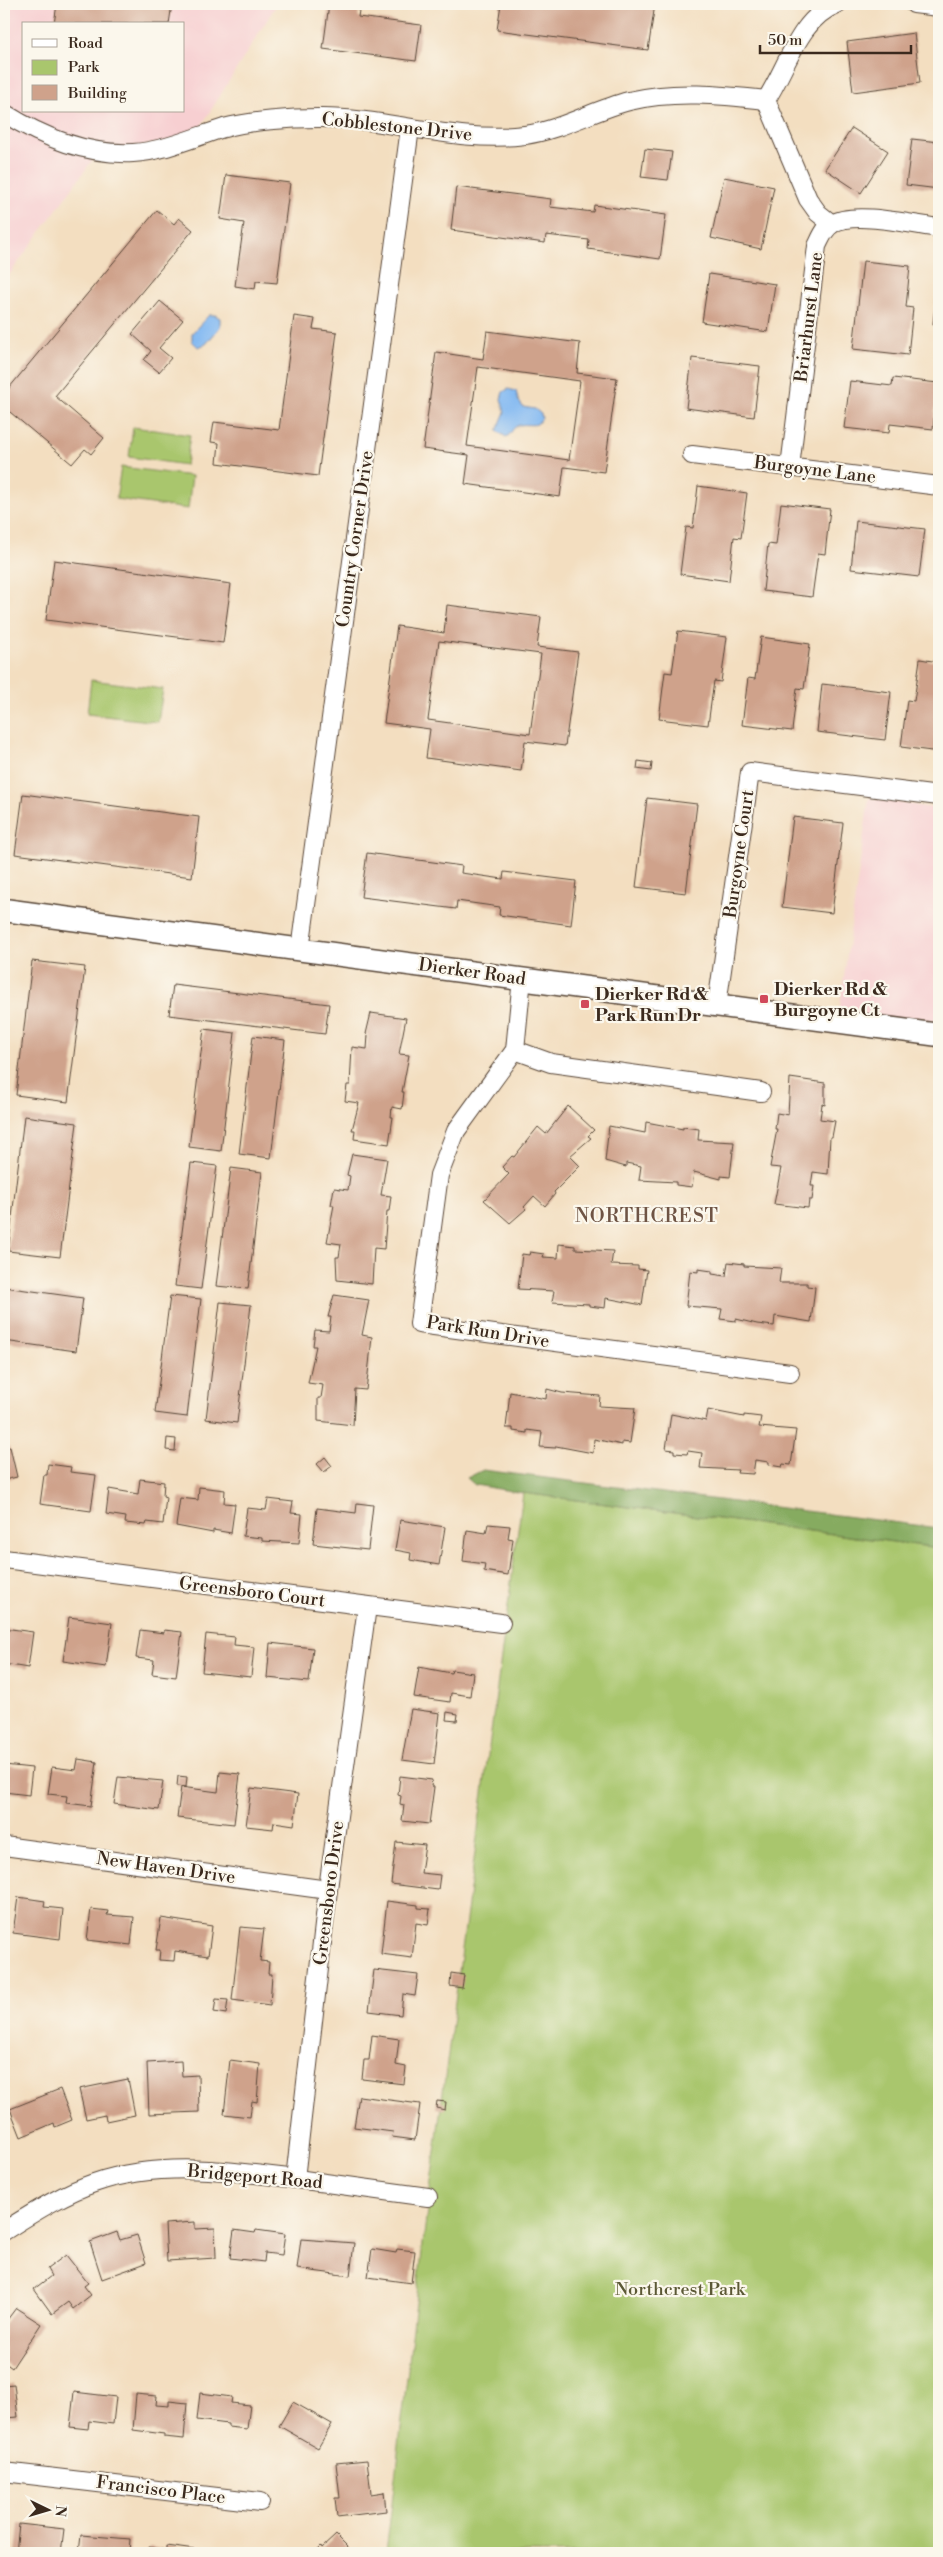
<svg xmlns="http://www.w3.org/2000/svg" width="943" height="2557" font-family="'Libre Bodoni',serif">
  <style>
    .built { fill: #f7cfd1; fill-rule: evenodd }
    .green { fill: #a9c66d; stroke: #727846 }
    .forest { fill: #86ab60; stroke: #606a3f }
    .water { fill: #83b9f2; stroke: #5f7288 }
    .building { fill: #cfa28b; fill-rule: evenodd }
    .lines { fill: none; stroke-linecap: round; stroke-linejoin: round }
    .minor-casing { stroke: #574536; stroke-width: 20 }
    .tertiary-casing { stroke: #574536; stroke-width: 25 }
    .minor { stroke: #fff; stroke-width: 18 }
    .tertiary { stroke: #fff; stroke-width: 22 }
    .poi-dot { fill: #d1495b; stroke: #fbf7ec; stroke-width: 2 }
    .labels { text-anchor: middle; dominant-baseline: central; stroke-width: 4.5; stroke-linejoin: round; paint-order: stroke }
    .street-label { font-size: 18px; fill: #3b2a1e; stroke: #fbf7ec }
    .poi-label { font-size: 18px; font-weight: bold; fill: #3b2a1e; stroke: #fbf7ec; text-anchor: start }
    .park-label { font-size: 18px; fill: #5c5936; stroke: #fbf7ec }
    .neighbourhood-label { font-size: 19px; letter-spacing: 1px; fill: #6f5444; stroke: #fbf7ec }
  </style>
  <rect width="100%" height="100%" fill="#fbf7ec"/>
  <filter id="ink" filterUnits="userSpaceOnUse"><feTurbulence type="fractalNoise" baseFrequency=".02" numOctaves="2"/><feDisplacementMap in="SourceGraphic" scale="10" xChannelSelector="R" yChannelSelector="G"/><feConvolveMatrix kernelMatrix="1 2 1 2 8 2 1 2 1" color-interpolation-filters="sRGB"/></filter>
  <filter id="wash" filterUnits="userSpaceOnUse"><feTurbulence type="fractalNoise" baseFrequency=".0096" numOctaves="4" result="noise"/><feDisplacementMap in="SourceGraphic" scale="20" xChannelSelector="R" yChannelSelector="G"/><feGaussianBlur stdDeviation="1.12" result="paint"/><feColorMatrix in="noise" values="0 0 0 0 0 0 0 0 0 0 0 0 0 0 0 0 0 1.4 0 .05"/><feComposite in="paint" operator="in"/></filter>
  <g filter="url(#wash)">
    <rect width="100%" height="100%" fill="#f3dec0"/>
    <g class="built">
      <path d="M4,4h273l-84,135 -94,12 -95,131zM24,24h160v87h-160z"/>
      <polygon points="869,798 939,809 939,1033 838,1020"/>
    </g>
    <g class="green">
      <polygon points="133,427 190,435 186,465 129,457"/>
      <polygon points="121,467 192,476 188,509 116,499"/>
      <polygon points="91,680 163,689 158,722 87,714"/>
      <polygon points="523,1493 939,1548 939,2553 386,2553 426,2219"/>
    </g>
    <polygon class="forest" points="483,1470 939,1528 939,1548 523,1493 475,1485 467,1478"/>
    <g class="water">
      <polygon points="209,315 215,315 220,318 220,327 206,344 198,347 192,341 192,333"/>
      <path d="M508,389l8,2 2,9 5,7 12,2 6,5 1,4 -5,6c-6,2 -14,-1 -20,2 -6,3 -5,8 -11,11l-9,-6 8,-19 -4,-13 2,-7z"/>
    </g>
    <g id="blocks">
      <g class="building">
        <polygon points="57,4 172,4 169,24 54,24"/>
        <polygon points="329,4 360,4 358,17 421,25 416,61 323,49"/>
        <polygon points="501,4 655,4 648,50 497,30"/>
        <polygon points="914,33 920,83 853,92 847,42"/>
        <polygon points="852,128 888,151 861,193 825,169"/>
        <polygon points="912,139 939,142 939,189 906,185"/>
        <polygon points="645,149 672,152 668,180 641,177"/>
        <polygon points="226,175 290,183 277,283 256,281 255,289 235,286 244,223 220,219"/>
        <polygon points="724,177 774,187 761,249 711,238"/>
        <polygon points="456,187 551,199 550,207 593,212 594,205 666,215 660,259 588,249 589,240 546,235 545,243 451,230"/>
        <polygon points="157,210 174,224 179,218 193,230 55,396 104,438 91,454 85,449 72,464 4,407 4,394"/>
        <polygon points="863,261 910,266 906,307 913,308 908,355 853,349"/>
        <polygon points="709,274 775,284 768,332 702,322"/>
        <polygon points="938,280 939,280 939,325 933,324"/>
        <polygon points="160,301 183,320 159,348 171,358 159,372 144,360 151,351 132,334"/>
        <polygon points="294,316 315,319 313,329 337,332 318,476 217,463 219,443 211,442 214,422 279,430"/>
        <path d="M487,331l93,12 -3,30 40,5 -13,94 -40,-5 -4,30 -95,-13 4,-29 -46,-6 13,-97 47,7zM478,367l102,14 -11,79 -102,-14z"/>
        <polygon points="692,358 760,366 754,417 686,408"/>
        <polygon points="893,378 938,383 933,429 890,424 889,433 844,428 850,381 892,386"/>
        <polygon points="698,486 747,493 741,538 734,537 729,581 680,574 686,527 693,528"/>
        <polygon points="781,503 830,509 825,554 818,553 812,597 763,591 768,544 776,545"/>
        <polygon points="856,521 925,529 919,577 851,569"/>
        <polygon points="54,560 231,584 223,643 46,620"/>
        <path d="M447,605l94,12 -4,30 41,5 -13,94 -40,-5 -4,30 -95,-13 4,-29 -46,-6 13,-97 47,7zM439,641l102,13 -11,80 -102,-14z"/>
        <polygon points="678,631 727,637 721,682 714,681 708,725 659,719 665,672 672,673"/>
        <polygon points="761,637 810,644 804,689 797,688 792,731 742,725 748,678 755,679"/>
        <polygon points="920,659 939,662 939,752 901,747 907,700 914,701"/>
        <polygon points="822,684 891,692 885,740 817,732"/>
        <polygon points="638,761 652,763 651,771 637,769"/>
        <polygon points="23,794 199,817 192,877 15,854"/>
        <polygon points="647,798 697,804 686,893 636,887"/>
        <polygon points="793,817 843,823 832,913 782,907"/>
        <polygon points="367,853 462,866 461,873 503,879 504,872 576,881 571,925 499,915 500,907 457,901 456,909 361,897"/>
        <polygon points="32,961 85,967 68,1102 16,1095"/>
        <polygon points="173,985 329,1004 325,1034 169,1015"/>
        <polygon points="371,1013 406,1018 399,1054 409,1055 402,1092 404,1092 402,1109 392,1107 391,1117 393,1117 389,1144 354,1139 355,1130 352,1130 359,1103 345,1101 347,1085 350,1085 352,1047 367,1049 368,1035 366,1034"/>
        <polygon points="204,1029 235,1033 221,1151 189,1147"/>
        <polygon points="253,1036 285,1040 271,1158 239,1154"/>
        <polygon points="790,1078 825,1083 825,1105 822,1104 820,1119 835,1121 832,1137 830,1137 828,1174 813,1172 811,1186 814,1186 812,1200 809,1200 808,1208 774,1204 781,1168 770,1167 777,1129 775,1129 777,1113 788,1115"/>
        <polygon points="568,1106 594,1130 588,1136 591,1138 570,1156 580,1166 554,1192 555,1194 545,1206 534,1196 524,1207 526,1209 510,1223 484,1200 509,1174 502,1167 512,1156 514,1157 538,1127 546,1134"/>
        <polygon points="24,1116 77,1123 60,1257 8,1251"/>
        <polygon points="646,1122 683,1129 683,1127 699,1129 698,1140 734,1142 730,1177 721,1176 721,1179 694,1172 692,1187 676,1185 676,1182 639,1180 641,1166 626,1163 626,1167 605,1161 609,1126 645,1133"/>
        <polygon points="352,1154 387,1159 381,1195 391,1196 389,1211 387,1211 384,1249 374,1248 372,1284 337,1280 336,1257 339,1257 341,1244 327,1242 334,1205 331,1205 334,1188 348,1190 350,1176 347,1175"/>
        <polygon points="191,1163 217,1166 201,1289 175,1286"/>
        <polygon points="231,1168 262,1172 248,1289 216,1286"/>
        <polygon points="559,1244 575,1246 575,1249 613,1251 611,1265 638,1266 638,1269 647,1270 642,1305 606,1298 605,1308 589,1306 589,1304 552,1302 554,1291 518,1289 522,1254 529,1255 530,1252 544,1254 543,1257 558,1258"/>
        <polygon points="728,1262 744,1264 744,1266 781,1268 779,1283 807,1283 807,1286 815,1287 811,1322 775,1316 774,1326 757,1324 736,1319 736,1321 720,1319 722,1309 686,1306 690,1271 698,1272 698,1269 712,1271 712,1274 726,1276"/>
        <polygon points="4,1287 83,1298 76,1351 4,1341"/>
        <polygon points="334,1295 369,1300 362,1335 372,1337 368,1374 366,1390 355,1389 353,1425 318,1421 318,1398 321,1398 323,1385 308,1383 316,1346 313,1346 315,1330 329,1331 331,1317 328,1317"/>
        <polygon points="170,1296 201,1299 187,1417 155,1413"/>
        <polygon points="220,1302 251,1305 237,1423 206,1419"/>
        <polygon points="547,1389 562,1393 600,1396 599,1406 635,1408 630,1443 622,1442 622,1445 594,1439 593,1453 556,1446 556,1448 540,1447 542,1432 527,1430 527,1433 513,1431 513,1428 506,1428 510,1392 546,1399"/>
        <polygon points="708,1410 744,1417 744,1415 761,1417 759,1427 796,1430 791,1465 783,1464 782,1467 769,1465 769,1462 755,1460 753,1474 737,1473 738,1470 700,1468 702,1453 688,1451 687,1454 674,1453 674,1450 666,1449 671,1414 706,1421"/>
        <polygon points="167,1438 176,1439 175,1451 166,1450"/>
        <polygon points="10,1447 17,1477 4,1480 4,1448"/>
        <polygon points="325,1457 332,1466 324,1472 317,1464"/>
        <polygon points="48,1464 71,1467 70,1472 96,1475 91,1511 40,1504 44,1475 47,1475"/>
        <polygon points="140,1479 164,1482 163,1496 166,1497 163,1524 147,1522 146,1525 125,1523 126,1517 106,1514 109,1489 138,1494"/>
        <polygon points="199,1487 225,1490 224,1503 235,1504 231,1533 213,1530 213,1533 176,1526 180,1498 198,1500"/>
        <polygon points="268,1499 293,1502 291,1513 302,1514 299,1543 262,1541 262,1538 243,1536 247,1508 266,1510"/>
        <polygon points="357,1503 373,1505 368,1550 313,1544 317,1508 356,1513"/>
        <polygon points="400,1520 445,1527 439,1565 410,1560 411,1553 395,1550"/>
        <polygon points="488,1524 510,1526 508,1538 513,1539 508,1575 484,1571 485,1564 463,1561 467,1530 486,1533"/>
        <polygon points="69,1617 112,1623 106,1667 63,1661"/>
        <polygon points="4,1628 33,1632 28,1668 4,1664"/>
        <polygon points="140,1630 164,1633 164,1630 182,1632 176,1677 152,1674 154,1660 136,1658"/>
        <polygon points="206,1634 235,1637 234,1645 254,1647 251,1677 202,1672"/>
        <polygon points="270,1643 313,1648 309,1682 267,1678"/>
        <polygon points="419,1667 451,1673 452,1670 473,1673 470,1696 451,1693 450,1702 414,1697"/>
        <polygon points="411,1709 440,1713 434,1764 402,1760"/>
        <polygon points="447,1712 458,1714 457,1721 446,1720"/>
        <polygon points="78,1759 97,1762 91,1806 66,1803 67,1796 48,1794 52,1767 76,1770"/>
        <polygon points="4,1765 32,1768 29,1795 4,1792"/>
        <polygon points="220,1772 240,1774 234,1824 177,1818 181,1787 218,1792"/>
        <polygon points="178,1776 187,1777 186,1787 177,1786"/>
        <polygon points="400,1776 432,1780 431,1786 434,1787 429,1824 402,1821 404,1805 400,1804 401,1796 398,1795"/>
        <polygon points="118,1777 163,1781 159,1810 114,1804"/>
        <polygon points="251,1788 298,1794 294,1825 274,1822 273,1829 246,1826"/>
        <polygon points="396,1842 425,1845 421,1873 440,1875 438,1890 391,1884"/>
        <polygon points="18,1897 45,1901 44,1907 63,1909 60,1939 13,1933"/>
        <polygon points="387,1901 418,1905 418,1908 430,1909 428,1925 416,1923 412,1958 381,1954"/>
        <polygon points="91,1909 108,1911 107,1915 134,1917 131,1945 87,1940"/>
        <polygon points="161,1918 212,1926 208,1956 175,1951 174,1961 159,1960 160,1950 156,1950"/>
        <polygon points="240,1927 264,1929 260,1961 269,1962 268,1974 272,1974 270,2005 232,2000"/>
        <polygon points="374,1970 418,1975 415,1996 403,1994 401,2015 369,2011"/>
        <polygon points="451,1973 464,1975 462,1988 450,1986"/>
        <polygon points="216,1999 228,2000 226,2014 214,2012"/>
        <polygon points="372,2035 399,2039 396,2065 406,2067 404,2084 362,2079 364,2060 369,2060"/>
        <polygon points="230,2060 260,2064 257,2102 252,2101 250,2117 224,2114"/>
        <polygon points="181,2061 182,2076 198,2075 199,2112 149,2114 147,2063"/>
        <polygon points="128,2079 135,2115 106,2121 105,2115 86,2119 79,2089"/>
        <polygon points="60,2089 72,2120 55,2127 54,2123 21,2137 10,2109"/>
        <polygon points="359,2096 420,2104 415,2140 392,2137 393,2132 354,2127"/>
        <polygon points="437,2101 446,2102 445,2110 436,2108"/>
        <polygon points="195,2222 195,2229 215,2228 216,2258 167,2261 165,2224"/>
        <polygon points="234,2230 255,2233 256,2230 285,2234 282,2255 265,2253 264,2262 230,2258"/>
        <polygon points="117,2232 120,2240 137,2235 146,2263 102,2279 90,2242"/>
        <polygon points="301,2239 354,2243 350,2276 297,2269"/>
        <polygon points="372,2249 396,2253 397,2249 415,2251 411,2283 368,2277"/>
        <polygon points="66,2255 88,2283 84,2286 91,2295 73,2309 68,2302 52,2314 34,2289 51,2276 47,2269"/>
        <polygon points="16,2308 41,2324 12,2368 4,2362 4,2324"/>
        <polygon points="14,2384 18,2417 4,2418 4,2385"/>
        <polygon points="74,2392 116,2397 113,2424 89,2421 88,2429 70,2427"/>
        <polygon points="200,2393 232,2397 231,2403 250,2405 247,2429 228,2427 228,2424 197,2420"/>
        <polygon points="136,2394 157,2396 156,2405 169,2406 169,2401 187,2403 184,2439 164,2437 164,2434 133,2430"/>
        <polygon points="293,2402 332,2424 318,2448 279,2426"/>
        <polygon points="367,2460 371,2494 384,2492 386,2511 337,2517 335,2498 340,2498 336,2463"/>
        <polygon points="19,2524 64,2529 61,2553 16,2553"/>
        <polygon points="81,2535 130,2539 129,2553 79,2553"/>
        <polygon points="336,2535 354,2553 314,2553 321,2546 322,2548"/>
        <polygon points="166,2546 202,2551 202,2553 148,2553 149,2547 166,2550"/>
      </g>
    </g>
  </g>
  <g filter="url(#ink)">
    <use href="#blocks" fill-opacity="0" stroke="#574536" stroke-width="1"/>
    <g class="lines">
      <g class="minor-casing">
        <g id="minor">
          <polyline points="914,4 939,7"/>
          <polyline points="766,100 808,199 818,213 832,224"/>
          <path d="M766,100c21,-32 33,-82 71,-96"/>
          <path d="M4,113c38,24 83,42 129,40 31,-2 62,-16 91,-25 25,-7 67,-10 94,-10 69,-1 137,26 207,17 36,-5 69,-25 104,-34 45,-11 92,-6 137,-1"/>
          <polyline points="692,455 939,486"/>
          <path d="M790,467l27,-221c4,-8 7,-17 15,-22 21,-14 82,1 107,4"/>
          <polyline points="300,950 410,128"/>
          <polyline points="522,978 515,1050 456,1131 439,1175 419,1324 790,1373"/>
          <polyline points="717,1005 750,772 939,796"/>
          <polyline points="515,1050 551,1063 761,1092"/>
          <polyline points="4,1559 501,1623"/>
          <polyline points="4,1846 328,1890"/>
          <polyline points="295,2179 329,1881 367,1607"/>
          <path d="M4,2231c29,-18 58,-37 90,-48 66,-23 142,-12 210,-3 41,6 82,11 124,17"/>
          <polyline points="4,2472 260,2502"/>
        </g>
      </g>
      <g class="tertiary-casing">
        <polyline id="tertiary" points="4,910 939,1035"/>
      </g>
      <use href="#minor" class="minor"/>
      <use href="#tertiary" class="tertiary"/>
    </g>
  </g>
  <g class="poi-dot">
    <rect x="759" y="994" width="10" height="10" rx="2.5"/>
    <rect x="580" y="999" width="10" height="10" rx="2.5"/>
  </g>
  <g class="labels">
    <g class="street-label">
      <text transform="translate(397 127) rotate(6)">Cobblestone Drive</text>
      <text transform="translate(809 317) rotate(-83)">Briarhurst Lane</text>
      <text transform="translate(815 470) rotate(7)">Burgoyne Lane</text>
      <text transform="translate(355 539) rotate(-82)">Country Corner Drive</text>
      <text transform="translate(739 854) rotate(-82)">Burgoyne Court</text>
      <text transform="translate(472 972) rotate(8)">Dierker Road</text>
      <text transform="translate(488 1332) rotate(9)">Park Run Drive</text>
      <text transform="translate(252 1592) rotate(7)">Greensboro Court</text>
      <text transform="translate(166 1868) rotate(8)">New Haven Drive</text>
      <text transform="translate(329 1893) rotate(-83)">Greensboro Drive</text>
      <text transform="translate(255 2177) rotate(5)">Bridgeport Road</text>
      <text transform="translate(161 2490) rotate(7)">Francisco Place</text>
    </g>
    <g class="poi-label">
      <text x="774" y="989">Dierker Rd &amp;<tspan x="774" dy="21">Burgoyne Ct</tspan></text>
      <text x="595" y="994">Dierker Rd &amp;<tspan x="595" dy="21">Park Run Dr</tspan></text>
    </g>
    <g class="park-label">
      <text x="680" y="2289">Northcrest Park</text>
    </g>
    <g class="neighbourhood-label">
      <text x="647" y="1216">NORTHCREST</text>
    </g>
  </g>
  <rect width="943" height="2557" fill="none" stroke="#fbf7ec" stroke-width="20"/>
  <rect x="22" y="22" width="162" height="90" fill="#fbf7ec" stroke="#aea59a"/>
  <rect x="32" y="39" width="25" height="8" fill="#ffffff" stroke="#aea59a"/>
  <text x="68" y="48" font-size="15" fill="#3b2a1e">Road</text>
  <rect x="32" y="60" width="25" height="15" fill="#a9c66d" stroke="#aea59a"/>
  <text x="68" y="72" font-size="15" fill="#3b2a1e">Park</text>
  <rect x="32" y="85" width="25" height="15" fill="#cfa28b" stroke="#aea59a"/>
  <text x="68" y="98" font-size="15" fill="#3b2a1e">Building</text>
  <g transform="translate(48 2510) rotate(95)" stroke="#fbf7ec" stroke-width="4" paint-order="stroke">
  <path d="M0-4L9 19L0 12L-9 19Z" fill="#3b2a1e"/>
  <text y="-8" font-size="14" font-weight="bold" text-anchor="middle" fill="#3b2a1e">N</text>
  </g>
  <path d="M760 45v8h151v-8" fill="none" stroke="#3b2a1e" stroke-width="2.5"/>
  <text x="768" y="45" font-size="15" fill="#3b2a1e" stroke="#fbf7ec" stroke-width="4" paint-order="stroke">50 m</text>
</svg>
